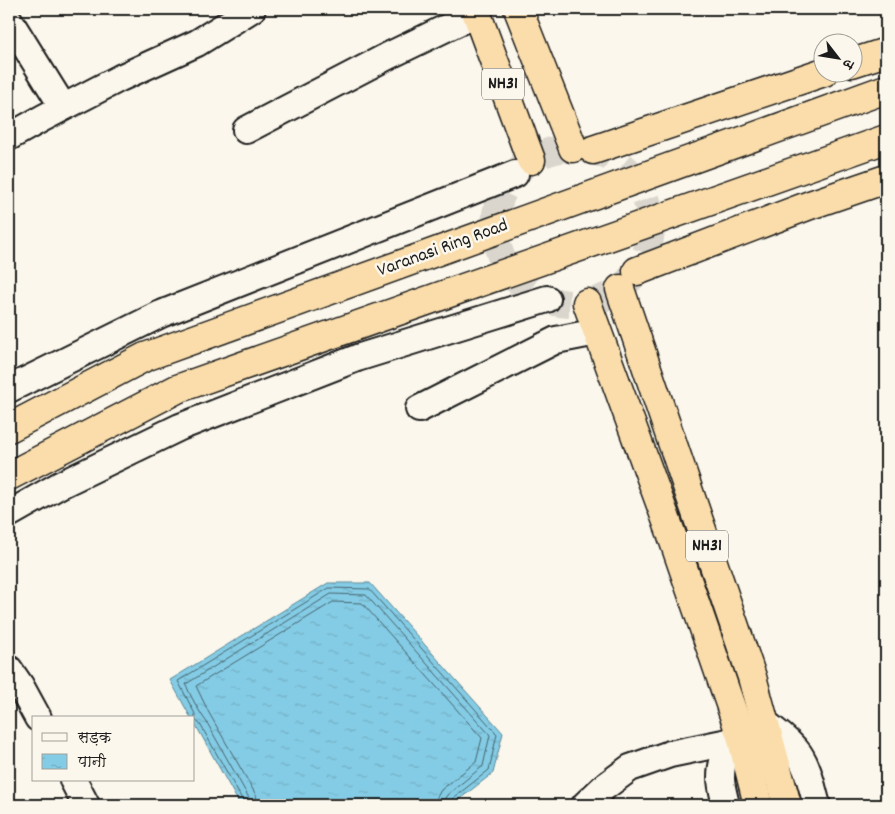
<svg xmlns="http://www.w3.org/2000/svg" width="895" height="814" font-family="Dekko,'Playpen Sans Deva',sans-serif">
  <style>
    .water { fill: url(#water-ripples); stroke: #5a8695 }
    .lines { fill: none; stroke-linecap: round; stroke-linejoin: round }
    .shore { stroke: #46626c; stroke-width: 1 }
    .highway-tunnel { stroke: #dad6cd; stroke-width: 28; stroke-dasharray: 28 14; stroke-linecap: butt }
    .minor-casing { stroke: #1c1c1c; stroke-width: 30 }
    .highway-casing { stroke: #1c1c1c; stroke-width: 31 }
    .minor { stroke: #fbf7ec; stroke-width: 26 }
    .highway { stroke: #faddab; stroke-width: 28 }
    .labels { text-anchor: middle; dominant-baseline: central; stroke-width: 5; stroke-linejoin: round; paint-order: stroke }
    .shield { fill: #fbf7ec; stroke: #5f5e5a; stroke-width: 1 }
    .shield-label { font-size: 18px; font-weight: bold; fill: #1c1c1c }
    .street-label { font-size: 19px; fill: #1c1c1c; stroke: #fbf7ec }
  </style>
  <defs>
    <pattern id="water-ripples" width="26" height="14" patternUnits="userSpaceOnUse" patternTransform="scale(1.25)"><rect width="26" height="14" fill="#84cce5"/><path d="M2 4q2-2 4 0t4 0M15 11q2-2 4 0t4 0" fill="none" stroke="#71afc4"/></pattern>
  </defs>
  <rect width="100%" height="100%" fill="#fbf7ec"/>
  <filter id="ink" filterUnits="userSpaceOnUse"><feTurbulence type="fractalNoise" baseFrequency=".02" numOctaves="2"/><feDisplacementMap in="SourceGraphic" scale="10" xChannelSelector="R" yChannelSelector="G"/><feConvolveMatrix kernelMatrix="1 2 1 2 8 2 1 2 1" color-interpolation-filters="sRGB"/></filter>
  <g filter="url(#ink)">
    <polygon class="water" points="328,583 370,583 503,733 493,773 452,805 240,805 194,722 194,718 191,718 170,680"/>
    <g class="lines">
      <g class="shore">
        <polyline points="244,805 243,801 200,724 195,720 195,714 178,681 329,588 369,589 497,734 489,770 452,799 450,805"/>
        <path d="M250,805l-1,-7 -43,-77c-5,-6 -18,-29 -20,-37l145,-90 35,1 124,140 -7,31 -36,29 -3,5v5"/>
        <polyline points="258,805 256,795 209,713 196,686 333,602 362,603 482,738 476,762 441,790 437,797 436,805"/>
      </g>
      <circle class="highway-tunnel" cx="573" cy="226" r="78"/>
      <g class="minor-casing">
        <g id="minor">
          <polyline points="9,20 63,107"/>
          <polyline points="246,130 388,56 477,13"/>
          <polyline points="9,137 43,118 120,78 197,43 252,9"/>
          <polyline points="9,389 161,314 515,174"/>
          <polyline points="419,409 556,340 597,332"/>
          <polyline points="9,514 60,485 180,427 357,358 547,299"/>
          <polyline points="9,669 20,685 38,718"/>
          <path d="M764,722c12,10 26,19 35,32 10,15 13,34 18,51"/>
          <polyline points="73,780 86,805"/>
          <polyline points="585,805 603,788 630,768 670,754 733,741"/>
          <path d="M726,805c-2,-9 -5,-19 -5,-27 0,-17 6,-33 20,-42"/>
        </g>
      </g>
      <g class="highway-casing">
        <g id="highway">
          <polyline points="475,9 531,160"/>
          <polyline points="518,9 573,148"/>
          <polyline points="852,63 886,52"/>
          <polyline points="593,150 824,72"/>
          <polyline points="637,271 810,205 886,179"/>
          <polyline points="620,289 752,677 787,805"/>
          <polyline points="587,303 670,530 741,736 758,805"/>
          <polyline points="9,428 145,357 886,89"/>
          <polyline points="9,476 177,389 886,139"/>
        </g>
      </g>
      <use href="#minor" class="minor"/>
      <use href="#highway" class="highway"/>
    </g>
  </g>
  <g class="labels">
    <g class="shield">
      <rect x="482" y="68.5" width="42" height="31" rx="4"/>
      <rect x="686" y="530.5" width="42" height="31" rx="4"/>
    </g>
    <g class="shield-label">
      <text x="503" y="84">NH31</text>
      <text x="707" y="546">NH31</text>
    </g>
    <g class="street-label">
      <text transform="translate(443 249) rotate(-20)">Varanasi Ring Road</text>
    </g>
  </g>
  <rect width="895" height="814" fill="none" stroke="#fbf7ec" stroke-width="30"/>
  <rect x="15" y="15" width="865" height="784" fill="none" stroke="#1c1c1c" stroke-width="2" filter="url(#ink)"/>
  <rect x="32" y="716" width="162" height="65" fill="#fbf7ec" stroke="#a29f99"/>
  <rect x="42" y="733" width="25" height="8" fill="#fbf7ec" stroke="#a29f99"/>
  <text x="78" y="742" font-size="15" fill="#1c1c1c">सड़क</text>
  <rect x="42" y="754" width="25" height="15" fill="url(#water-ripples)" stroke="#a29f99"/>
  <text x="78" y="766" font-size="15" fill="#1c1c1c">पानी</text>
  <g transform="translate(838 58) rotate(121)"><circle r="24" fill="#fbf7ec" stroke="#a29f99"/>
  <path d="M0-4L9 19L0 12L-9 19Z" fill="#1c1c1c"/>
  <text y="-8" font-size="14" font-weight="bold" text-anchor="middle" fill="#1c1c1c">उ</text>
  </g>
</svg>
